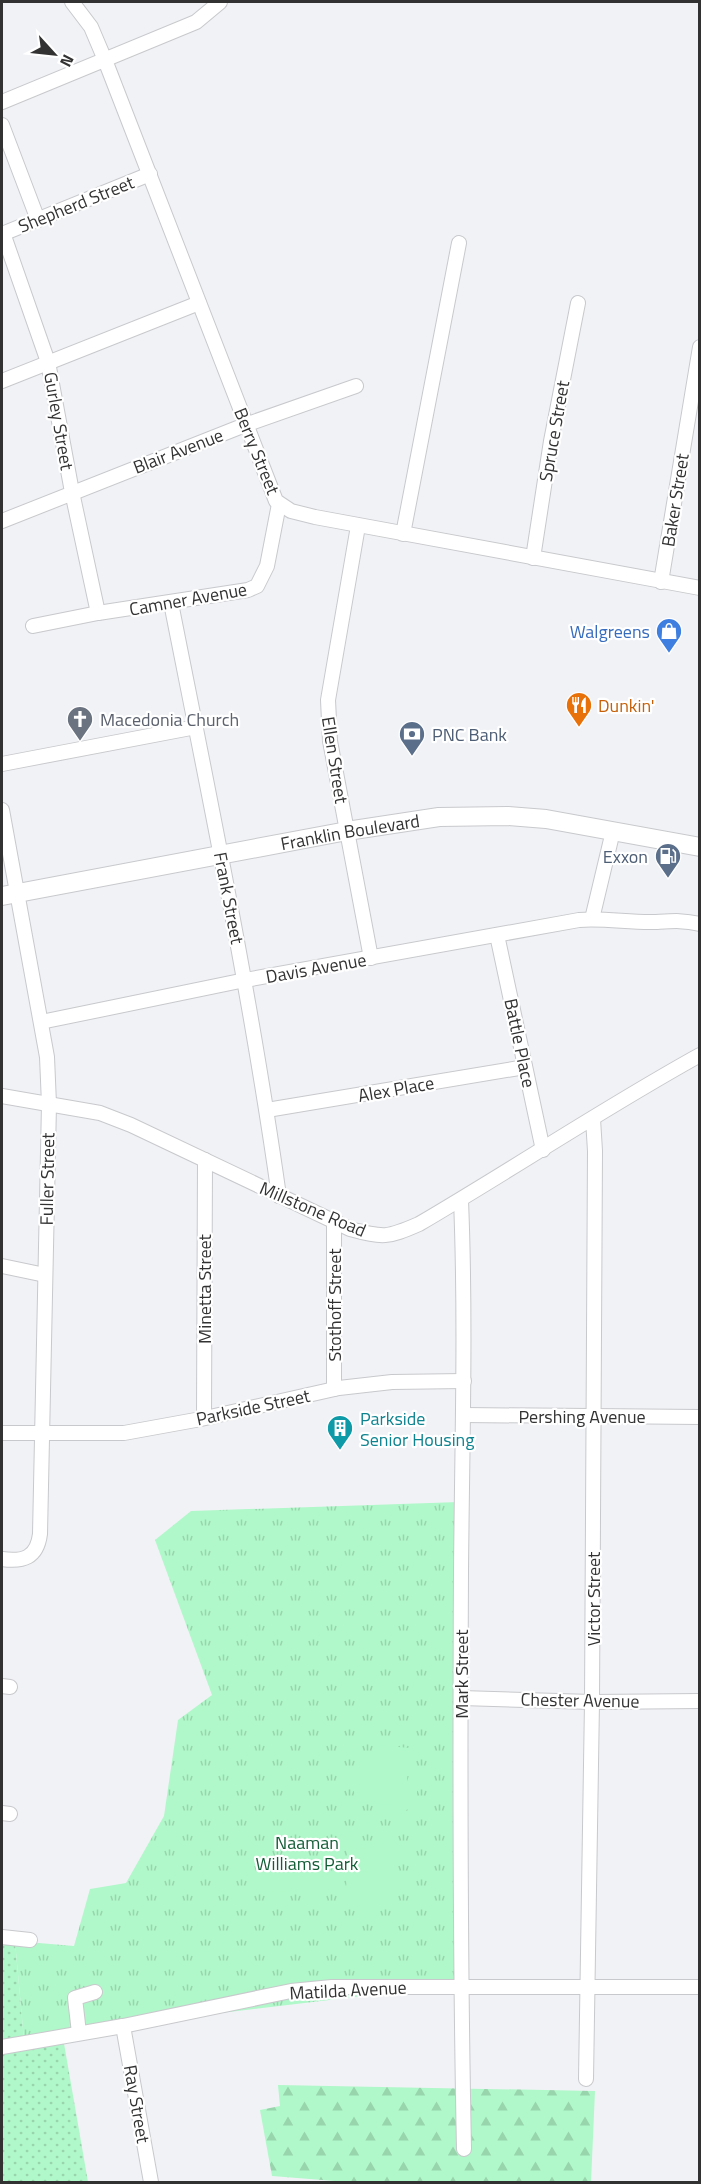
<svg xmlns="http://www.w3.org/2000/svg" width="701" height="2184" font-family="'Titillium Web',sans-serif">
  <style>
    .grass { fill: url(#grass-dots) }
    .forest { fill: url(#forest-firs) }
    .park { fill: url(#park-tufts) }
    .pitch { fill: #b0f8c9 }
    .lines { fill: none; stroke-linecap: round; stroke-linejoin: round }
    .minor-casing { stroke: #c8c9cc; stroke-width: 16 }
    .secondary-casing { stroke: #c8c9cc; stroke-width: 20 }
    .minor { stroke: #fff; stroke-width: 14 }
    .secondary { stroke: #fff; stroke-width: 18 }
    .labels { text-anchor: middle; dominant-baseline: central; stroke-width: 4.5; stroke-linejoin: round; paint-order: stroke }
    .street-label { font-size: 18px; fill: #323233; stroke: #fff }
    .shop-label { font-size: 18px; fill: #366cbe; stroke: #fff; text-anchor: end }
    .food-label { font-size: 18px; fill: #c56008; stroke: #fff; text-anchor: start }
    .worship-label { font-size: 18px; fill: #5b616d; stroke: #fff; text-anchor: start }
    .service-label { font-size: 18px; fill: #4e5e75; stroke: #fff; text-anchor: start }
    .culture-label { font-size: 18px; fill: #0d838f; stroke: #fff; text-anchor: start }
    .park-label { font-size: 18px; fill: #125c36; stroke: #fff }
  </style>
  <defs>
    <pattern id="grass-dots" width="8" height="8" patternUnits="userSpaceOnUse" patternTransform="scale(1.5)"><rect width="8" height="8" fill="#b0f8c9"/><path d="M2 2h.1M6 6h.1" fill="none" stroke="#98d5ad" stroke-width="1.8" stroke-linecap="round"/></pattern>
    <pattern id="forest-firs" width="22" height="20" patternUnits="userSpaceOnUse" patternTransform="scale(1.5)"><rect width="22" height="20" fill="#b0f8c9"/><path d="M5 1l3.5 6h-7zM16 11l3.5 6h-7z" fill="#98d5ad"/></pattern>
    <pattern id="park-tufts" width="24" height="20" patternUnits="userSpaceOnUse" patternTransform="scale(1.5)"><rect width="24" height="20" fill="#b0f8c9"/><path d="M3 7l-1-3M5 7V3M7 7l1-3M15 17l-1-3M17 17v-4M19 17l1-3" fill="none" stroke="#98d5ad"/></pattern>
  </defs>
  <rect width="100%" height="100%" fill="#f1f2f6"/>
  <polygon class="grass" points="2,1940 15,1941 24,2040 62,2032 88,2182 2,2182"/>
  <polygon class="forest" points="278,2085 595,2091 591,2182 347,2182 272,2176 260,2110 280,2106"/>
  <polygon class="park" points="459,1502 455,1985 62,2032 24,2040 15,1941 74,1946 90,1889 126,1883 164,1816 178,1720 212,1695 155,1540 191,1511"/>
  <g class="pitch">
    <path d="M379,1745l30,3 -2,34 10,7v15l-14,8 -9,-1 -4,-6 -32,-3c-14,-28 1,-40 21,-57z"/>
    <polygon points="347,1844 394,1844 394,1906 346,1906"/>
    <polygon points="260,1858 321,1859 321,1892 259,1891"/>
  </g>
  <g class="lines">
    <g class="minor-casing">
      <g id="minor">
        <polyline points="72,2 91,27 105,60 276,501 291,511 315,517 700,588"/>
        <polyline points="2,102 196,22 220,2"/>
        <polyline points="2,125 38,220"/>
        <polyline points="3,233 48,362 72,492 98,613"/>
        <polyline points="2,234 150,174"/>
        <polyline points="2,381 199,303"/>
        <polyline points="2,521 245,425 356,386"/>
        <polyline points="358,526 328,700 330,741 371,958"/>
        <polyline points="403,534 459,243"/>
        <polyline points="533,558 551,441 578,303"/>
        <polyline points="661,582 700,347"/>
        <path d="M171,603c39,197 80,394 108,593"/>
        <polyline points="33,626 98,613 248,590 257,586 267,566 279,504"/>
        <polyline points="2,764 196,727"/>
        <path d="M2,810l45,247 2,47 -9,430c-3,24 -17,28 -38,25"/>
        <polyline points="592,919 613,831"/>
        <polyline points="497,935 543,1150"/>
        <path d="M41,1022l204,-42 334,-60c26,-2 52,3 77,2 17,-1 27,-2 44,2"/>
        <path d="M2,1096l98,17 31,12 219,104c34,9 37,9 69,-5 94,-55 185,-116 281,-169"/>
        <polyline points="267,1110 525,1067"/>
        <path d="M461,1200c5,124 1,248 0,372 -1,192 -1,385 3,577"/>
        <polyline points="334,1221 334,1389"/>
        <polyline points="2,1266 45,1275"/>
        <polyline points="464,1415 700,1417"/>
        <polyline points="204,1418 205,1160"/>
        <polyline points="2,1433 124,1433 201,1419 339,1388 392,1382 464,1381"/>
        <polyline points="2,1686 10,1687"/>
        <polyline points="461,1698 592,1702 700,1701"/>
        <polyline points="2,1813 10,1814"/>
        <polyline points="2,1937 30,1940"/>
        <polyline points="123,2026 151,2182"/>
        <polyline points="79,2033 75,1998 95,1992"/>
        <polyline points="2,2047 123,2026 291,1991 332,1987 700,1987"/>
        <polyline points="586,2079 592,1702 595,1151 593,1119"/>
      </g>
    </g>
    <g class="secondary-casing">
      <g id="secondary">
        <path id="s1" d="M2,896l345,-65 92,-14 69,-1 38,3 154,28"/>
      </g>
    </g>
    <use href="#minor" class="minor"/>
    <use href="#secondary" class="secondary"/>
  </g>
  <defs>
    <g id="shop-pin" transform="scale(1.35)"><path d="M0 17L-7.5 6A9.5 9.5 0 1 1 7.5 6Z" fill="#3f7fe0" stroke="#fff"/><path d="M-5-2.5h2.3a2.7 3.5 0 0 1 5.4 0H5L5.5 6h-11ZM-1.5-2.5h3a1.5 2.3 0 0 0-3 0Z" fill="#fff"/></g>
    <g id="restaurant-pin" transform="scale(1.35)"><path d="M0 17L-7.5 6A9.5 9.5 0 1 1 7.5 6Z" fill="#e8710a" stroke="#fff"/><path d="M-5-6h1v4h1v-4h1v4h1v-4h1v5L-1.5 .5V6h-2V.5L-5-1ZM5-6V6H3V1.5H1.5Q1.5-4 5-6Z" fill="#fff"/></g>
    <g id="church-pin" transform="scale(1.35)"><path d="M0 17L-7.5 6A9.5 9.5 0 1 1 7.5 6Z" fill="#6b7280" stroke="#fff"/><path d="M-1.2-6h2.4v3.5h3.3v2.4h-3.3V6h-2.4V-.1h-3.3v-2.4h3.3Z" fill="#fff"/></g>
    <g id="bank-pin" transform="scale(1.35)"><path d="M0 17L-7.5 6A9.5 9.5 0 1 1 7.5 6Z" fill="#5c6f8a" stroke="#fff"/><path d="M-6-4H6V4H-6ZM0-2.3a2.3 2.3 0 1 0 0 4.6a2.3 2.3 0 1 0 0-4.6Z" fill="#fff"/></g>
    <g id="fuel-pin" transform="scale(1.35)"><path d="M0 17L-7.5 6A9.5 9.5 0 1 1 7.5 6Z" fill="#5c6f8a" stroke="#fff"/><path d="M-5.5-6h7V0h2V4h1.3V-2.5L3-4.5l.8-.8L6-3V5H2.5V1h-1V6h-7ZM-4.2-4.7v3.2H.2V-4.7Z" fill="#fff"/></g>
    <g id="building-pin" transform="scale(1.35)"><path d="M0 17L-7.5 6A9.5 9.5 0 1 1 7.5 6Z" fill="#0f9aa8" stroke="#fff"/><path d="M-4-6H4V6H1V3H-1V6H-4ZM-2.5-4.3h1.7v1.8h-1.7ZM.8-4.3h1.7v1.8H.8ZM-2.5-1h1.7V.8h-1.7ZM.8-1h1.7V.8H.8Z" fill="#fff"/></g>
  </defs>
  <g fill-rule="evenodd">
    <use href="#shop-pin" x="669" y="631"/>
    <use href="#restaurant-pin" x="579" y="705"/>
    <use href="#church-pin" x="80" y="719"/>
    <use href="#bank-pin" x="412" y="734"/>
    <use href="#fuel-pin" x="668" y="856"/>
    <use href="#building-pin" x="340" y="1428"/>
  </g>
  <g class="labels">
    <g class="street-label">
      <text transform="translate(76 204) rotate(-22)">Shepherd Street</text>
      <text transform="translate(59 421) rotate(80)">Gurley Street</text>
      <text transform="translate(554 431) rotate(-80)">Spruce Street</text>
      <text transform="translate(178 451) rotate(-21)">Blair Avenue</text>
      <text transform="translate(257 451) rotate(68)">Berry Street</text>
      <text transform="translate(675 500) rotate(-81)">Baker Street</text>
      <text transform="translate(188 599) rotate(-10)">Camner Avenue</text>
      <text transform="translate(335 760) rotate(81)">Ellen Street</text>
      <text stroke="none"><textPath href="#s1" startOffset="354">Franklin Boulevard</textPath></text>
      <text transform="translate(229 898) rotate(79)">Frank Street</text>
      <text transform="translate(316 968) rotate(-10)">Davis Avenue</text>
      <text transform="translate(520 1043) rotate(78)">Battle Place</text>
      <text transform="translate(396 1089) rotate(-10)">Alex Place</text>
      <text transform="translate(47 1179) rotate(-89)">Fuller Street</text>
      <text transform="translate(313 1209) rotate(23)">Millstone Road</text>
      <text transform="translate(204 1289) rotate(-90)">Minetta Street</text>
      <text transform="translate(334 1305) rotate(-90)">Stothoff Street</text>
      <text transform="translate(253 1407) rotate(-12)">Parkside Street</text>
      <text x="582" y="1416">Pershing Avenue</text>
      <text transform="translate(593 1599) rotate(-90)">Victor Street</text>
      <text transform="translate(461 1674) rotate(-90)">Mark Street</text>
      <text transform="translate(580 1700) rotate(1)">Chester Avenue</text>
      <text transform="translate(348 1990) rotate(-3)">Matilda Avenue</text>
      <text transform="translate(137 2104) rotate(80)">Ray Street</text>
    </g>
    <g class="shop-label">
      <text x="650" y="631">Walgreens</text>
    </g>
    <g class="food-label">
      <text x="598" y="705">Dunkin'</text>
    </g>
    <g class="worship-label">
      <text x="100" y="719">Macedonia Church</text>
    </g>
    <g class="service-label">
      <text x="432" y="734">PNC Bank</text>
      <text x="648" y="856" text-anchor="end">Exxon</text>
    </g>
    <g class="culture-label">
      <text x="360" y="1418">Parkside<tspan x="360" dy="21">Senior Housing</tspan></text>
    </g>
    <g class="park-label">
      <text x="307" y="1842">Naaman<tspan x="307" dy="21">Williams Park</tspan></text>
    </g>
  </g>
  <rect width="701" height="2184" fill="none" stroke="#323233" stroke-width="6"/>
  <g transform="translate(54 54) rotate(117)" stroke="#ffffff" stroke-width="4.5" paint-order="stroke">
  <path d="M0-4.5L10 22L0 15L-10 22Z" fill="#323233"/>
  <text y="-9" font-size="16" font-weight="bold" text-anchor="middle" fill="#323233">N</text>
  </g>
</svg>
